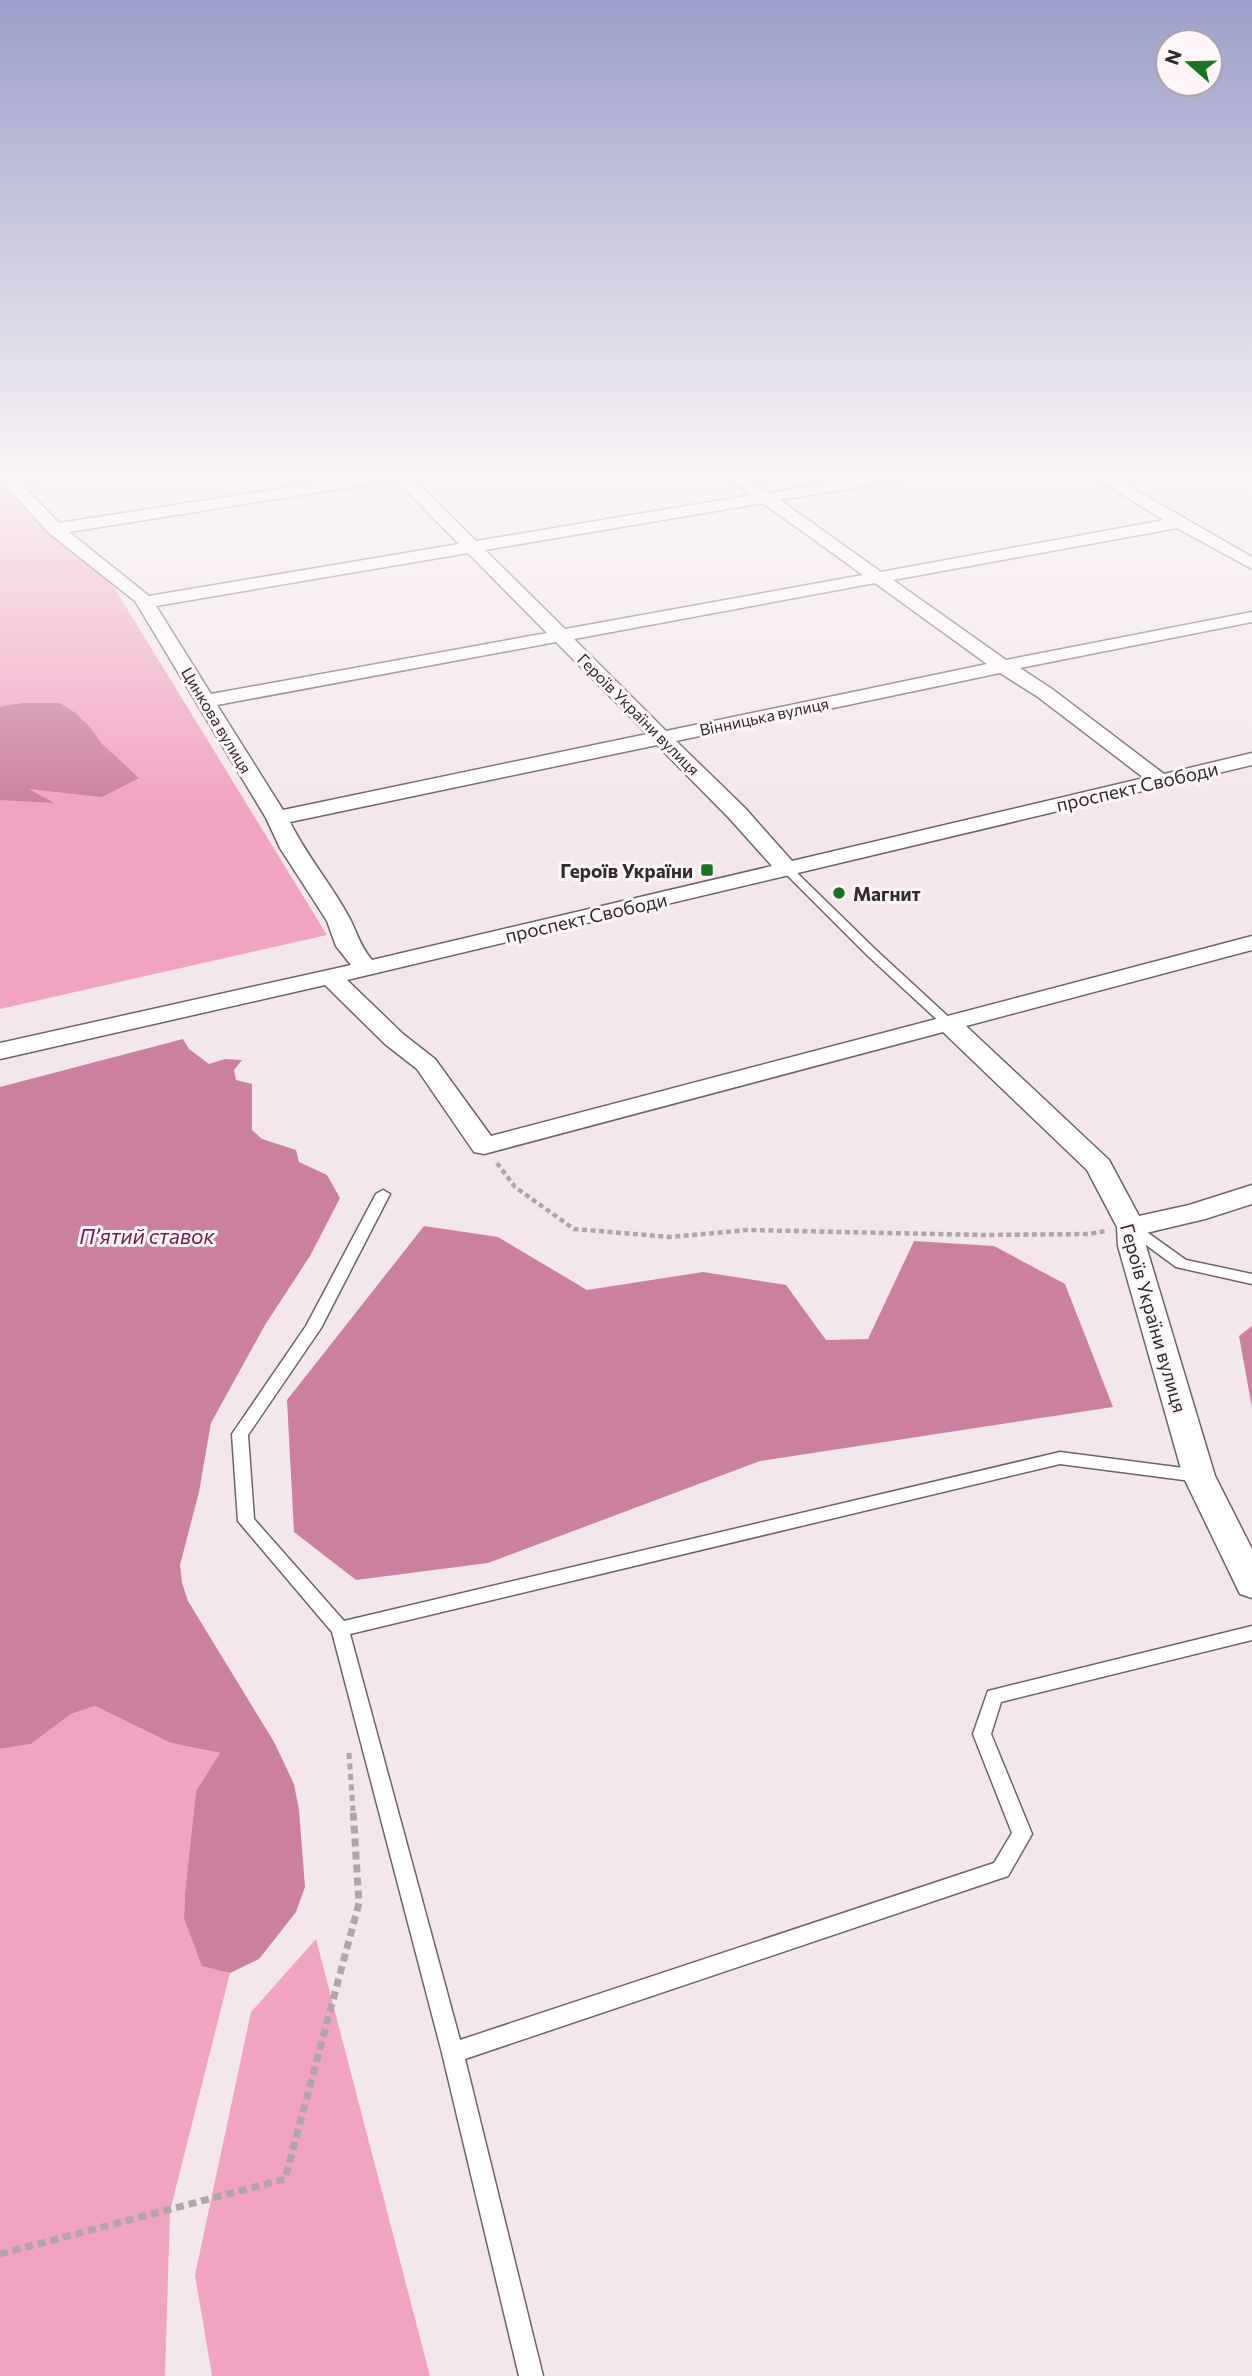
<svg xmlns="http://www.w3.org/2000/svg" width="1252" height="2376" font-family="Commissioner,sans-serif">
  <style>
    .green { fill: #f0a4c2 }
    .water { fill: #ca809e }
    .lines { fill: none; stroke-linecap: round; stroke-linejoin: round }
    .lane-casing { stroke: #6e6367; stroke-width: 3 }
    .street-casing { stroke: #6e6367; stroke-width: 3 }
    .path-far2 { stroke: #b0a6aa; stroke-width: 4.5; stroke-dasharray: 5 3.5; stroke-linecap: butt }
    .path-far1 { stroke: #b0a6aa; stroke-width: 5; stroke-dasharray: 6 4.5; stroke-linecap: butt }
    .path { stroke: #b0a6aa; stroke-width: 7; stroke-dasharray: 8 5; stroke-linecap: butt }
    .lane { fill: #fff; fill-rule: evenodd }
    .street { fill: #fff; fill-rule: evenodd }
    .poi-dot { fill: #1a7523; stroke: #fef6f8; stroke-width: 2.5 }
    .labels { text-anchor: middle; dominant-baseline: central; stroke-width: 6; stroke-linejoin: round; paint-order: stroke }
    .far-street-label { font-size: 16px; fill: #302b2d; stroke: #fef6f8 }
    .street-label { font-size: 19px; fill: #302b2d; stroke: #fef6f8 }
    .poi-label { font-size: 19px; font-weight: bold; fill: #302b2d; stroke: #fef6f8; text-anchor: end }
    .water-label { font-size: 21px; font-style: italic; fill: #721b47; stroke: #fef6f8 }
  </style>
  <rect width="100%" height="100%" fill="#f4e7eb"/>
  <g class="green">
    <polygon points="0,484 39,525 99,563 327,935 0,1009"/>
    <polygon points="95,1706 171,1743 220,1753 196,1791 185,1892 184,1919 202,1965 230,1973 170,2211 165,2376 0,2376 0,1749 31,1744 71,1714"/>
    <polygon points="316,1939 430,2376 212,2376 195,2275 251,2012"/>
  </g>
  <g class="water">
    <polygon points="22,703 60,703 74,712 89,726 102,744 139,778 102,797 29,789 54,803 0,800 0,707"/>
    <polygon points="183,1039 189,1049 209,1064 225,1059 242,1060 234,1070 236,1080 252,1084 252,1130 262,1139 296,1150 299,1162 327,1175 340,1198 310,1256 265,1325 211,1423 199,1492 180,1565 182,1583 188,1601 274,1742 294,1784 299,1810 305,1887 296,1912 259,1959 230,1973 202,1966 184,1919 185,1892 196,1791 220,1753 171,1743 95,1706 71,1714 31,1744 0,1749 0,1087"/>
    <polygon points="424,1226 498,1237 587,1290 703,1272 786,1285 826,1340 868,1339 914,1241 994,1246 1065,1284 1113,1407 760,1461 488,1563 356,1580 294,1532 287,1400"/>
    <polygon points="1252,1326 1252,1407 1239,1336"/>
  </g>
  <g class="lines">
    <g class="lane-casing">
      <g id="lane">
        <polygon points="787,866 791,867 876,950 953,1021 955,1024 953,1027 945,1027 868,956 783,871 783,867"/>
        <polygon points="383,1190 390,1194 321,1328 248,1435 254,1519 344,1621 1060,1452 1199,1470 1205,1472 1207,1476 1205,1480 1199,1482 1060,1464 350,1634 460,2040 994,1863 1012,1833 973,1734 988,1691 1252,1626 1252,1640 1001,1702 991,1734 1032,1834 1008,1876 465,2059 543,2376 519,2376 442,2053 332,1632 238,1521 232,1434 306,1326 376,1194"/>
        <polygon points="1132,1223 1137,1225 1186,1260 1252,1274 1252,1284 1176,1267 1127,1231 1125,1228"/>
      </g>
    </g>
    <g class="street-casing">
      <path id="street" d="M0,473h11l2,3 45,-3 -2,3 -35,8 38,39 323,-50h37l-7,5 64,63 276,-46 -29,-22h18l28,20 119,-20h35l-8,5 -135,22 101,72 283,-52 -77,-47h19l146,84v12l-75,-41 -284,52 113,80 246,-48v10l-232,46 32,21 112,85 88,-21v12l-905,215 56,54 32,25 56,77 761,-200v14l-286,76 143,134 30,56 50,-11 63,-20v19l-47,15 -59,14v13l69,230 37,73v49l-12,-4 -57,-118 -65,-230 -1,-19 -30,-57 -144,-138 -459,122 -10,-2 -57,-83 -32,-25 -60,-59 -325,74v-16l351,-78 -15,-19 -9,-25 -47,-73 -14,-30 -131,-217 -86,-68 -49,-53zM396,480l63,64 -310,52 -80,-64zM763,503l100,72 -298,54 -80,-79zM468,553l79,80 -336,61 -55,-88zM875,583l112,81 -321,67 -92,-92zM556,642l91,92 -364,76 -66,-105zM1000,673l38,24 106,81 -352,83 -47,-53 -69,-67zM657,745l72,73 43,48 -400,94c-11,-13 -14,-24 -21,-39 -18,-35 -44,-64 -61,-99z"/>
    </g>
    <polyline class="path-far2" points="497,1163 515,1187 574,1229 670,1237 747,1230 985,1235 1088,1234 1106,1231"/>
    <polyline class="path-far1" points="349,1753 353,1811"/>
    <polyline class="path" points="0,2254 285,2179 359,1903 353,1809"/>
    <use href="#lane" class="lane"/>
    <use href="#street" class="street"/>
  </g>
  <linearGradient id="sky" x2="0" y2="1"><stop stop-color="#9c9fca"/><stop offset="0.59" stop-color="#faf4f6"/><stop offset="1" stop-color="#faf4f6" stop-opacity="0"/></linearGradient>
  <rect width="1252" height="805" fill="url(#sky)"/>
  <g class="poi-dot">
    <rect x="700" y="863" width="14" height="14" rx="3.5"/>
    <circle cx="839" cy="893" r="7"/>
  </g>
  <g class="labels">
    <g class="far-street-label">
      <text transform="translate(639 714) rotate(45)">Героїв України вулиця</text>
      <text transform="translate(764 716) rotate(-12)">Вінницька вулиця</text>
      <text transform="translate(217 720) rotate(59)">Цинкова вулиця</text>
    </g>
    <g class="street-label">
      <text transform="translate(1137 786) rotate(-13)">проспект Свободи</text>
      <text transform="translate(586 917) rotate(-13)">проспект Свободи</text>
      <text transform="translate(1154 1318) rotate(74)">Героїв України вулиця</text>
    </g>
    <g class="poi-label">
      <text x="693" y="870">Героїв України</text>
      <text x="853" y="893" text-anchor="start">Магнит</text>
    </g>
    <g class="water-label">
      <text x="147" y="1235">П’ятий ставок</text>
    </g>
  </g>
  <g transform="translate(1189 63) rotate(290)"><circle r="33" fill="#fef6f8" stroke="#aca5a7" stroke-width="2"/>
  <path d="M0-5L12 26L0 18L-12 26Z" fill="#1a7523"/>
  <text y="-10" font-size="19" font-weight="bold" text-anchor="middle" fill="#302b2d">N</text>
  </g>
</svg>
